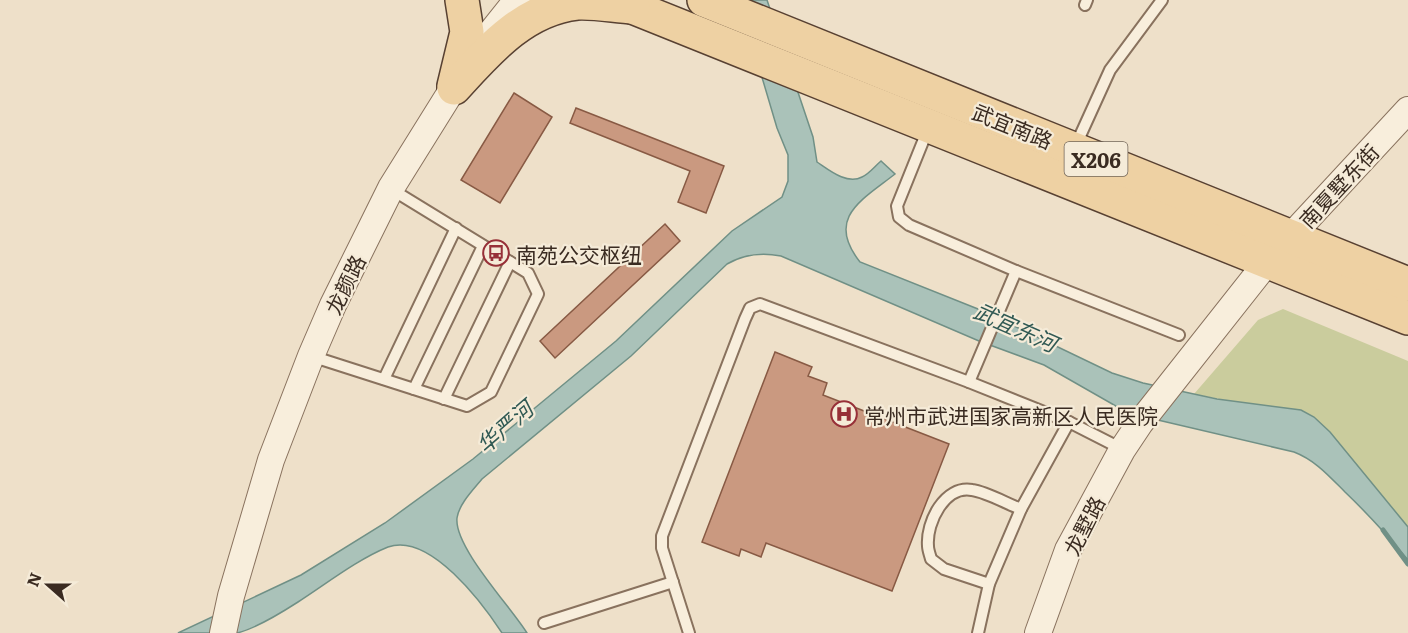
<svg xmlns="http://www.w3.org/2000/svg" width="1408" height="633" font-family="Literata,'Noto Sans SC',serif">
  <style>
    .park { fill: #cacc9d }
    .water { fill: #aac2b9; stroke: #709086; stroke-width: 1.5 }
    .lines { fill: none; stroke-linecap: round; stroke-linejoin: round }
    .stream { stroke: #709086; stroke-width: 5 }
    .building { fill: #ca9980; stroke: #885a44; stroke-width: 1.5 }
    .service-casing { stroke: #89725e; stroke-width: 14 }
    .tertiary-casing { stroke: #89725e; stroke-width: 28 }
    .primary-casing { stroke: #584132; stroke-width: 36 }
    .service { stroke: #f8eedc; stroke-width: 10 }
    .tertiary { stroke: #f8eedc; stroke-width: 26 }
    .primary { stroke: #eed1a3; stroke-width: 33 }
    .labels { text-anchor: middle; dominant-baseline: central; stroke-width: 4.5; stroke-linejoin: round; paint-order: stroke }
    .shield { fill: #f5ebd8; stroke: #726558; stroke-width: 1.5 }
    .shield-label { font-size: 20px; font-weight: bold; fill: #3a2b21 }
    .street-label { font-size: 21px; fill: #3a2b21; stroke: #f5ebd8 }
    .poi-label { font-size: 21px; fill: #3a2b21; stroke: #f5ebd8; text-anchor: start }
    .water-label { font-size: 22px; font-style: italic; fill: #315a54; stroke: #f5ebd8 }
  </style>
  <rect width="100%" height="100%" fill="#eee0c9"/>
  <polygon class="park" points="1283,309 1408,361 1408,527 1330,432 1314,417 1194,394 1258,320"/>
  <path class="water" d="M739,0h28l46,137 4,25c12,8 30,23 45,15 7,-3 13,-11 19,-16l14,13c-33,26 -70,44 -35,88l123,49 129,62 31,10 74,16 84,11 13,7 16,15 78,95v33c-20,-24 -40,-46 -63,-68 -16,-16 -30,-32 -51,-40l-166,-39 -84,-48 -65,-24 -198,-85c-20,-4 -37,-2 -54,8l-96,92 -149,123c-9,11 -23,25 -25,39 -3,29 54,89 70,115h-25c-19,-29 -72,-101 -114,-86 -30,12 -62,37 -90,55 -14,9 -44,27 -61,31 -14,0 -43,0 -59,0l123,-58 84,-52 88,-64 143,-118 116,-110 50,-34 6,-16v-26l-11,-27z"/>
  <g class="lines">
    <polyline class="stream" points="1383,530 1408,564"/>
  </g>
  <g class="building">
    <polygon points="514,93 552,117 500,203 461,180"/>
    <polygon points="576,108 724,166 706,213 678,202 690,171 570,123"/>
    <polygon points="665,224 680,241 555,358 540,341"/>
    <polygon points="775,352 812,367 808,376 827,383 823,395 949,444 892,591 766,543 761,557 741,549 739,556 702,542"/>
  </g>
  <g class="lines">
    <g class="service-casing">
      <g id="service">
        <polyline points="1085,5 1087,0"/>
        <polyline points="928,129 897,206 899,217 909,225 1016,271 1179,335"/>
        <polyline points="1075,147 1110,70 1162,0"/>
        <polyline points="311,356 467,406 491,392 538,294 528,273 391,189"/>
        <polyline points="384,379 456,228"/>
        <polyline points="969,382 1016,271"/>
        <polyline points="414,389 483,246"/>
        <polyline points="444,399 510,262"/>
        <path d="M989,584l-45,-15 -13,-10c-1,-4 -3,-9 -3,-13 -2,-24 17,-61 44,-56 15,2 35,14 49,19"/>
        <polyline points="544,623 673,582"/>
        <polyline points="689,633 662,548 662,536 745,319 750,308 760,304 969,382 1069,422 1122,449"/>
        <polyline points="978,633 989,584 1021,509 1069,422"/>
      </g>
    </g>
    <g class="tertiary-casing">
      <g id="tertiary">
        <polyline points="223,633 231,596 271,460 311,356 333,305 391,188 477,50 517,0"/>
        <polyline points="1038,633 1068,550 1122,450 1140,423 1268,261 1408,110"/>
      </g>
    </g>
    <g class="primary-casing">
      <g id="primary">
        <polyline points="615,0 1408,318"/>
        <polyline points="704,0 1408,284"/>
        <polyline points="454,86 467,32 462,0"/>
        <path d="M454,88c34,-37 69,-79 123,-85 18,-1 38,3 56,4"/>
      </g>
    </g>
    <use href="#service" class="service"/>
    <use href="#tertiary" class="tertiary"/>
    <use href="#primary" class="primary"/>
  </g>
  <defs>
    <g id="bus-ring" transform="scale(1.35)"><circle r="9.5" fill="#f5ebd8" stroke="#973038" stroke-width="1.5"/><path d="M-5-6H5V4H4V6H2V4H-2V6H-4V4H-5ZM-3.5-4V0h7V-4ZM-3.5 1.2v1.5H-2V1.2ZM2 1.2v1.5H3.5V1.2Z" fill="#973038"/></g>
    <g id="hospital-ring" transform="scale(1.35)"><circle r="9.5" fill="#f5ebd8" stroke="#973038" stroke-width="1.5"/><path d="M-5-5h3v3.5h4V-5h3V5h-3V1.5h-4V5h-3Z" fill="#973038"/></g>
  </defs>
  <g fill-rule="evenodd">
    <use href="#bus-ring" x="496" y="253"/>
    <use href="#hospital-ring" x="844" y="414"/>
  </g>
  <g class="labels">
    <rect class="shield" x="1064.5" y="142" width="63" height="34" rx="4.5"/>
    <g class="shield-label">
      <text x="1096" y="159">X206</text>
    </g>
    <g class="street-label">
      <text transform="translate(1013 125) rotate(22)">武宜南路</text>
      <text transform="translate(1338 185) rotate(-47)">南夏墅东街</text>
      <text transform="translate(344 284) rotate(-64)">龙颜路</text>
      <text transform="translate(1083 525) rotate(-63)">龙墅路</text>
    </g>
    <g class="poi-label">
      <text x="516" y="253">南苑公交枢纽</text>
      <text x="864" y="414">常州市武进国家高新区人民医院</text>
    </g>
    <g class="water-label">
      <text transform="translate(1016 326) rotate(24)">武宜东河</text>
      <text transform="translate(504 426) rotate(-41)">华严河</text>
    </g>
  </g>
  <g transform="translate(48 585) rotate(291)" stroke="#f5ebd8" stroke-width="4.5" paint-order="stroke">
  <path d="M0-4.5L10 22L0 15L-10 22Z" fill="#3a2b21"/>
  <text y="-9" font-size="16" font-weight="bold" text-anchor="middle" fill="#3a2b21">N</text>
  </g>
</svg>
